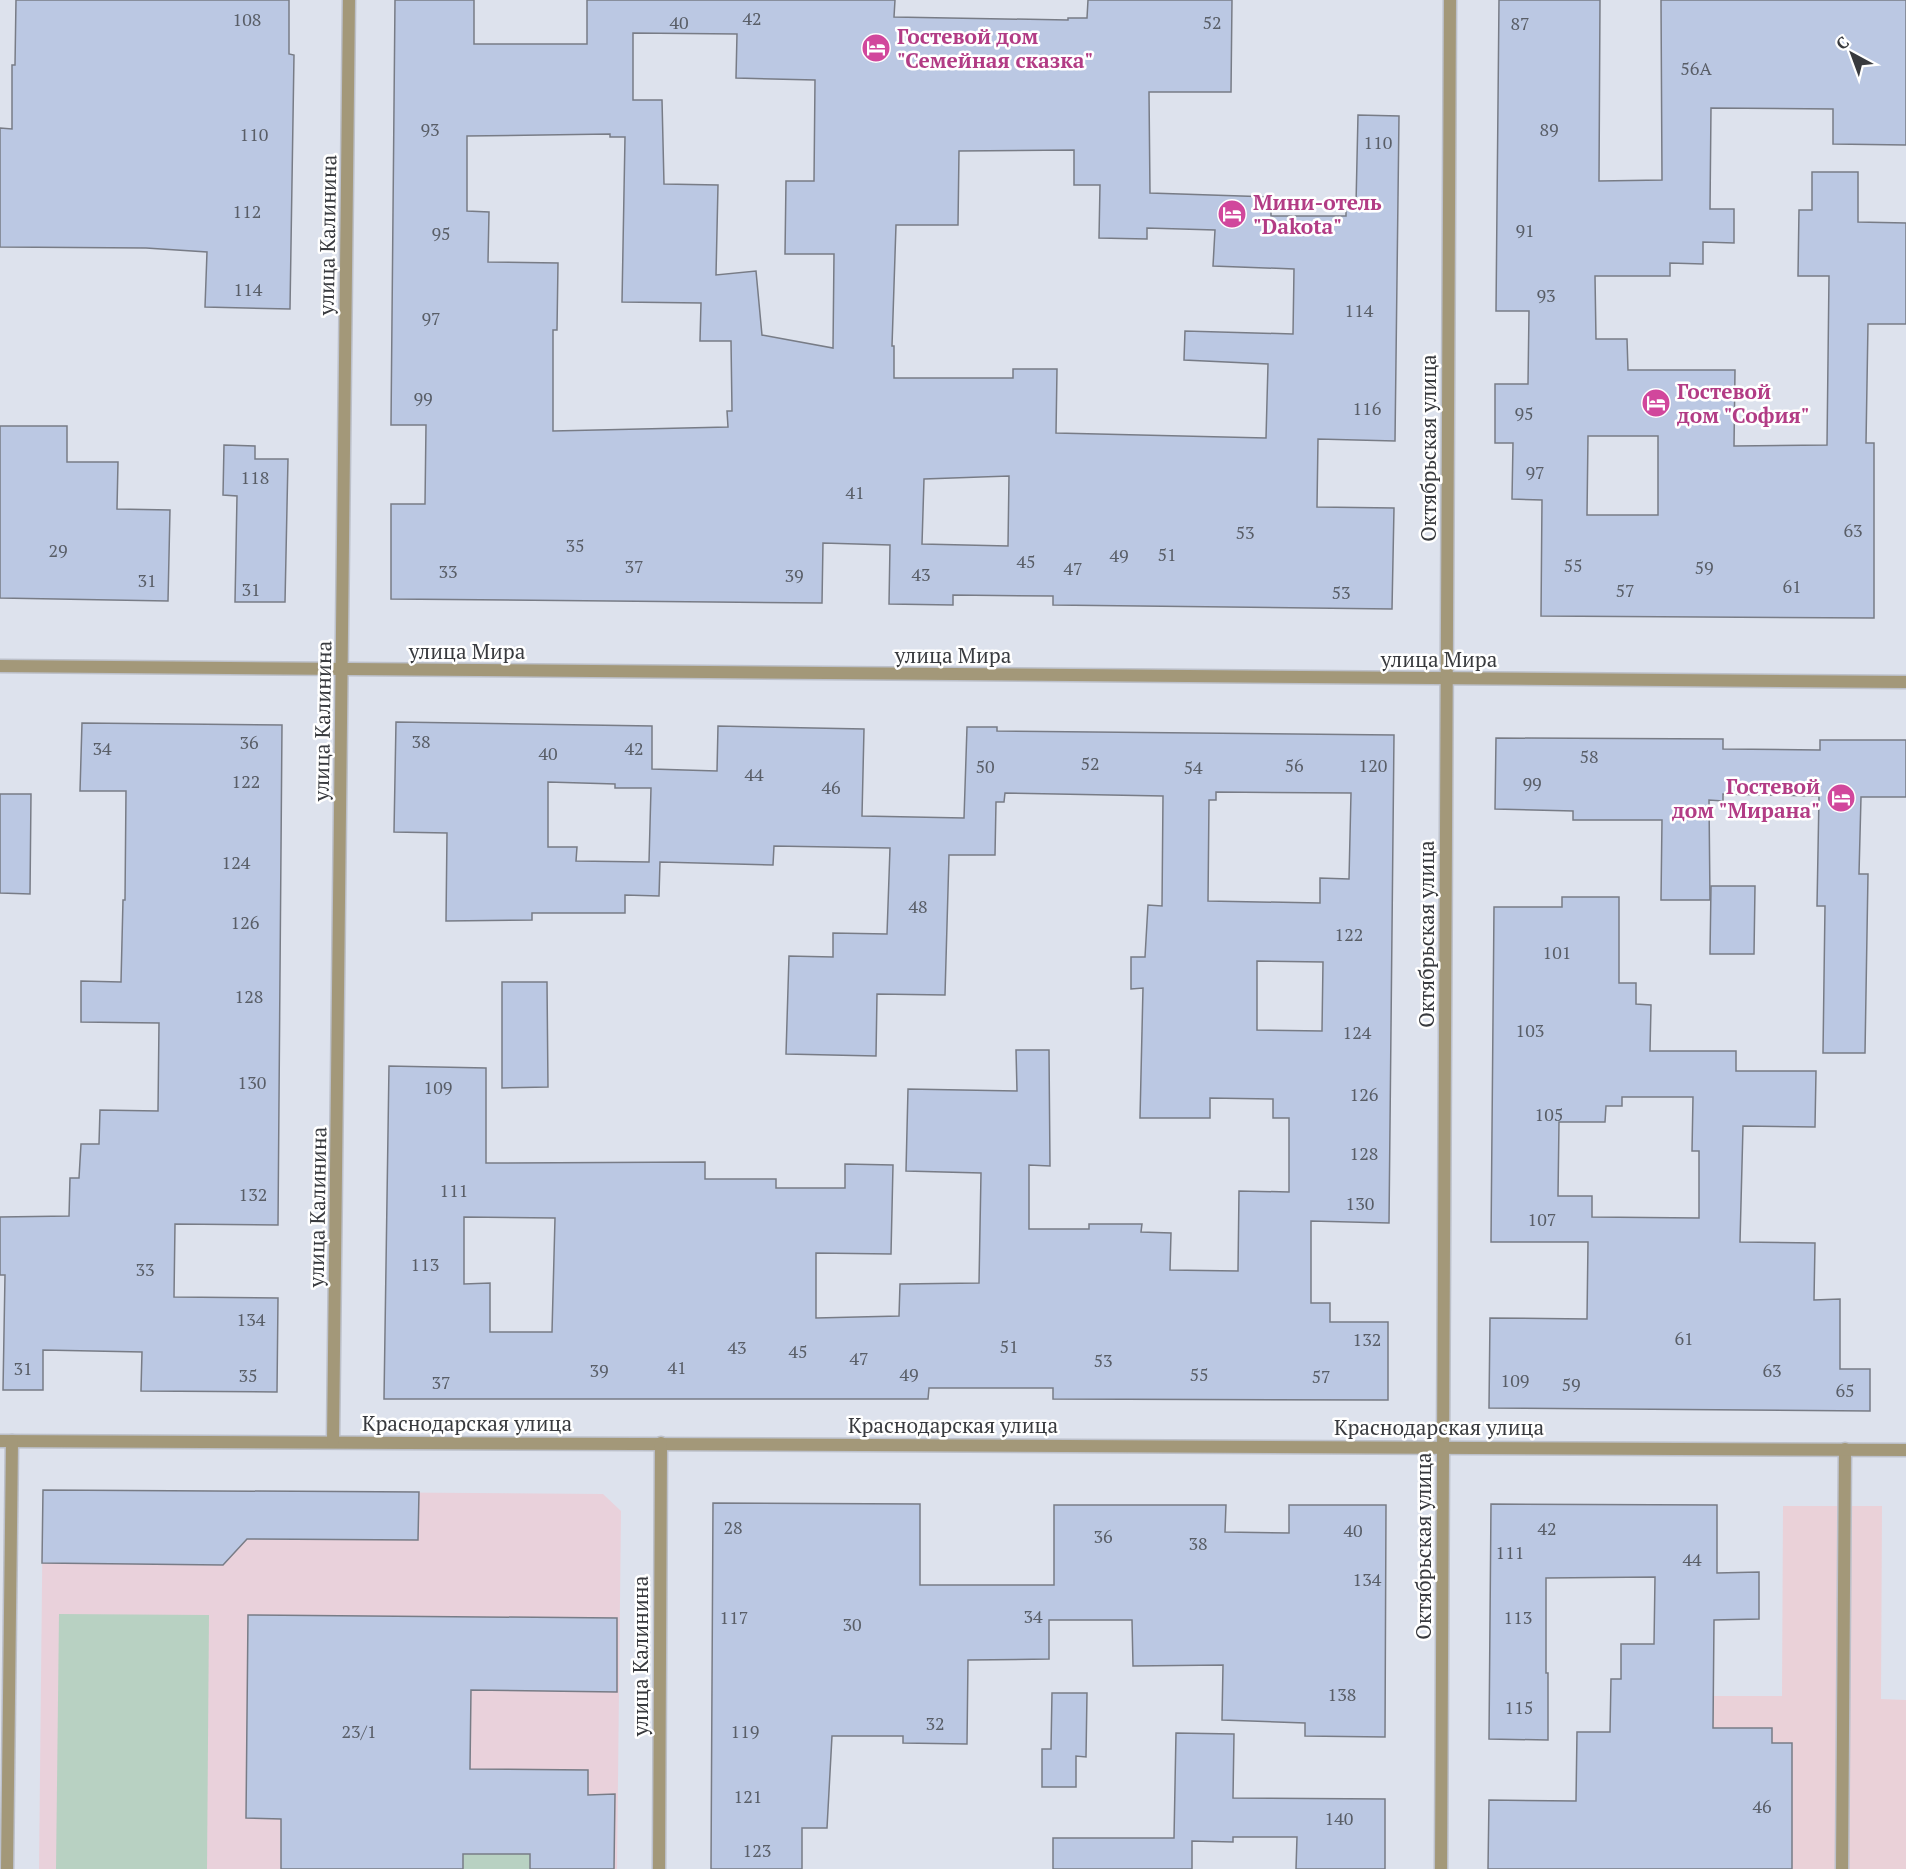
<svg xmlns="http://www.w3.org/2000/svg" width="1906" height="1869" font-family="'PT Serif',serif">
  <style>
    .commercial { fill: #ead1d8 }
    .education { fill: #e9d1db }
    .green { fill: #b8d1c2 }
    .building { fill: #bbc8e3; stroke: #787c86; stroke-width: 1.5; fill-rule: evenodd }
    .lines { fill: none; stroke-linecap: round; stroke-linejoin: round }
    .lane-casing { stroke: #bcc0ca; stroke-width: 15 }
    .street-casing { stroke: #bcc0ca; stroke-width: 15 }
    .lane { stroke: #a39879; stroke-width: 12 }
    .street { stroke: #a39879; stroke-width: 12 }
    .labels { text-anchor: middle; dominant-baseline: central; stroke-width: 5; stroke-linejoin: round; paint-order: stroke }
    .number-label { font-size: 18px; fill: #595e67 }
    .hotel-label { font-size: 21px; font-weight: bold; fill: #b23c85; stroke: #fff; text-anchor: start }
    .street-label { font-size: 21px; fill: #383a3e; stroke: #fff }
  </style>
  <rect width="100%" height="100%" fill="#dde2ed"/>
  <polygon class="commercial" points="1783,1506 1882,1506 1881,1699 1906,1700 1906,1869 1661,1869 1683,1696 1782,1696"/>
  <polygon class="education" points="43,1490 603,1494 621,1511 617,1869 39,1869"/>
  <g class="green">
    <polygon points="59,1614 209,1615 207,1869 56,1869"/>
    <rect x="463" y="1854" width="67" height="15"/>
  </g>
  <g class="building">
    <polygon points="16,0 289,0 289,54 294,55 290,309 205,307 207,252 146,248 0,247 0,128 12,129 12,65 15,65"/>
    <path d="M395,0h79v44h113v-44h308l-1,17 174,3v-2h19l1,-18h144l-1,92h-82l1,101 121,4v19h75v-12h10l2,-89 41,1 -4,325 -77,-2 -1,68 77,1 -2,101 -339,-4v-9l-100,-1v10l-64,-1 1,-59 -67,-2 -1,60 -431,-4v-95h34l1,-79h-35zM633,33l104,1 -1,44 79,2 -1,101h-28l-1,73h49l-1,94 -71,-13 -6,-64 -40,4 2,-90 -54,-1 -2,-84h-29zM610,134v3h15l-3,165 79,1 -1,38h31l1,70h-5l1,16 -175,4v-101h4l1,-67 -70,-1 1,-50 -22,-1v-75zM1074,150v35h26l-1,53 48,1v-11l68,2 -2,36 81,3 -1,65 -108,-3 -1,29 84,4 -2,74 -210,-5 1,-64h-44v9h-119v-32h-2l4,-121h62l1,-74zM1009,476l-1,70 -86,-2 2,-65z"/>
    <path d="M1499,0h101l-1,181 63,-1 -1,-180h245v145l-73,-1v-35l-122,-1 -1,101h24v34l-31,-1v22l-33,-1v13h-75l1,63h31l1,31h107l-1,76 93,-1 2,-169h-31l1,-66h13v-38h46v50l48,1v101h-38l-2,119h8v175l-333,-2 1,-116 -30,-1 1,-56h-18v-59h33l1,-73h-33zM1588,436h70v79h-71z"/>
    <polygon points="0,426 67,426 67,462 118,462 117,509 170,510 168,601 0,598"/>
    <polygon points="224,445 255,446 255,459 288,459 285,602 235,602 237,496 223,495"/>
    <path d="M396,722l256,4v43l65,2 1,-45 146,3 -2,87 102,2 3,-91h30v4l397,4 -5,488 -78,-2v82h19v19h58v78l-335,-1v-11h-124l-1,11h-544l5,-333 97,2v95l219,-1v17h71v9h69v-24l48,1 -2,89 -75,-1v65l83,-2 1,-32 79,-1 2,-110 -75,-2 2,-82 109,2 -1,-41h33l1,116 -21,-1v64h60v-5h53l-1,8 30,1 -1,37 68,1 1,-80 50,1v-74h-16v-19l-63,-1v20h-70l3,-130 -12,1v-32h14l3,-52 14,1 1,-110 -158,-3 -1,9h-8l-1,53h-46l-4,140 -68,-1 -1,62 -90,-2 3,-98 44,1v-24l54,1 3,-86 -116,-2 -1,19 -113,-3 -1,34 -34,-1v18h-93v7l-86,1 1,-88 -53,-1zM548,782l67,2v4h36l-2,74 -73,-1 1,-14h-29zM1216,792l135,1 -2,86 -29,-1v25l-112,-2 1,-101h7zM1257,961l66,1 -1,69 -65,-1zM464,1217l91,1 -3,114h-62v-49l-26,1z"/>
    <polygon points="82,723 282,725 278,1225 175,1224 174,1297 278,1298 277,1392 141,1391 142,1352 43,1350 43,1390 3,1390 5,1275 0,1275 0,1217 69,1216 70,1178 79,1178 81,1144 99,1144 100,1110 158,1111 159,1023 81,1022 81,981 121,982 123,900 125,900 126,791 80,791"/>
    <polygon points="1496,738 1723,739 1723,749 1820,750 1820,740 1906,740 1906,797 1861,797 1859,874 1868,874 1865,1053 1823,1053 1825,906 1817,906 1819,796 1723,794 1723,801 1709,800 1710,900 1661,900 1662,820 1573,820 1573,811 1495,809"/>
    <polygon points="0,794 31,794 30,894 0,893"/>
    <polygon points="1711,886 1755,886 1754,954 1710,954"/>
    <path d="M1562,897h57v86h17v21l15,1 -1,46h86v20h80l-1,56 -72,-1 -3,116 75,1 -1,57 26,-1v70h30v42l-381,-3 1,-90 97,1 1,-77h-97l3,-335h68zM1622,1097h71l-1,54h7v67l-107,-1v-21h-34l1,-74h46l1,-16h16z"/>
    <polygon points="502,982 547,982 548,1087 502,1088"/>
    <polygon points="43,1490 419,1492 418,1540 247,1539 223,1565 42,1563"/>
    <polygon points="713,1503 920,1504 920,1585 1054,1585 1054,1505 1226,1505 1225,1532 1289,1533 1289,1505 1386,1505 1385,1737 1305,1736 1305,1723 1222,1720 1223,1665 1133,1666 1132,1620 1049,1620 1049,1659 968,1660 967,1744 903,1743 903,1736 832,1736 827,1828 802,1828 802,1869 711,1869"/>
    <polygon points="1491,1504 1717,1505 1717,1573 1759,1572 1759,1619 1714,1620 1713,1728 1772,1728 1772,1743 1792,1743 1792,1869 1488,1869 1489,1800 1576,1801 1577,1732 1610,1732 1611,1679 1621,1679 1621,1644 1654,1644 1655,1577 1546,1578 1546,1673 1548,1673 1548,1740 1489,1739"/>
    <polygon points="248,1615 617,1618 617,1692 471,1690 470,1769 588,1770 588,1795 615,1794 614,1869 530,1869 530,1854 463,1854 463,1869 281,1869 281,1819 246,1818"/>
    <polygon points="1052,1693 1087,1693 1086,1757 1076,1756 1076,1787 1042,1787 1042,1749 1051,1749"/>
    <polygon points="1176,1733 1234,1734 1233,1798 1385,1799 1385,1869 1296,1869 1297,1837 1233,1837 1233,1842 1192,1841 1192,1869 1053,1869 1053,1838 1174,1838"/>
  </g>
  <g class="lines">
    <g class="lane-casing">
      <polyline id="lane" points="1842,1869 1845,1449"/>
    </g>
    <g class="street-casing">
      <g id="street">
        <polyline points="0,666 1906,682"/>
        <polyline points="0,1441 1906,1450"/>
        <polyline points="333,1442 349,0"/>
        <polyline points="7,1869 12,1441"/>
        <polyline points="659,1869 661,1443"/>
        <polyline points="1441,1869 1450,0"/>
      </g>
    </g>
    <use href="#lane" class="lane"/>
    <use href="#street" class="street"/>
  </g>
  <defs>
    <g id="hotel-disc" transform="scale(1.5)"><circle r="9.5" fill="#d1479c" stroke="#fff"/><path d="M-6-4.5h1.5V1H6V5H4.5V3h-9V5H-6ZM-4 0a1.8 1.8 0 1 1 3.6 0ZM.5 0V-2.5h3Q6-2.5 6 0Z" fill="#fff"/></g>
  </defs>
  <g fill-rule="evenodd">
    <use href="#hotel-disc" x="876" y="48"/>
    <use href="#hotel-disc" x="1232" y="214"/>
    <use href="#hotel-disc" x="1656" y="403"/>
    <use href="#hotel-disc" x="1841" y="798"/>
  </g>
  <g class="labels">
    <g class="number-label">
      <text x="752" y="18">42</text>
      <text x="247" y="19">108</text>
      <text x="679" y="22">40</text>
      <text x="1212" y="22">52</text>
      <text x="1520" y="23">87</text>
      <text x="1696" y="68">56А</text>
      <text x="430" y="129">93</text>
      <text x="1549" y="129">89</text>
      <text x="254" y="134">110</text>
      <text x="1378" y="142">110</text>
      <text x="247" y="211">112</text>
      <text x="1525" y="230">91</text>
      <text x="441" y="233">95</text>
      <text x="248" y="289">114</text>
      <text x="1546" y="295">93</text>
      <text x="1359" y="310">114</text>
      <text x="431" y="318">97</text>
      <text x="423" y="398">99</text>
      <text x="1367" y="408">116</text>
      <text x="1524" y="413">95</text>
      <text x="1535" y="472">97</text>
      <text x="255" y="477">118</text>
      <text x="855" y="492">41</text>
      <text x="1853" y="530">63</text>
      <text x="1245" y="532">53</text>
      <text x="575" y="545">35</text>
      <text x="58" y="550">29</text>
      <text x="1167" y="554">51</text>
      <text x="1119" y="555">49</text>
      <text x="1026" y="561">45</text>
      <text x="1573" y="565">55</text>
      <text x="634" y="566">37</text>
      <text x="1704" y="567">59</text>
      <text x="1073" y="568">47</text>
      <text x="448" y="571">33</text>
      <text x="921" y="574">43</text>
      <text x="794" y="575">39</text>
      <text x="147" y="580">31</text>
      <text x="1792" y="586">61</text>
      <text x="251" y="589">31</text>
      <text x="1625" y="590">57</text>
      <text x="1341" y="592">53</text>
      <text x="421" y="741">38</text>
      <text x="249" y="742">36</text>
      <text x="102" y="748">34</text>
      <text x="634" y="748">42</text>
      <text x="548" y="753">40</text>
      <text x="1589" y="756">58</text>
      <text x="1090" y="763">52</text>
      <text x="1294" y="765">56</text>
      <text x="1373" y="765">120</text>
      <text x="985" y="766">50</text>
      <text x="1193" y="767">54</text>
      <text x="754" y="774">44</text>
      <text x="246" y="781">122</text>
      <text x="1532" y="783">99</text>
      <text x="831" y="787">46</text>
      <text x="236" y="862">124</text>
      <text x="918" y="906">48</text>
      <text x="245" y="922">126</text>
      <text x="1349" y="934">122</text>
      <text x="1557" y="952">101</text>
      <text x="249" y="996">128</text>
      <text x="1530" y="1030">103</text>
      <text x="1357" y="1032">124</text>
      <text x="252" y="1082">130</text>
      <text x="438" y="1087">109</text>
      <text x="1364" y="1094">126</text>
      <text x="1549" y="1114">105</text>
      <text x="1364" y="1153">128</text>
      <text x="454" y="1190">111</text>
      <text x="253" y="1194">132</text>
      <text x="1360" y="1203">130</text>
      <text x="1542" y="1219">107</text>
      <text x="425" y="1264">113</text>
      <text x="145" y="1269">33</text>
      <text x="251" y="1319">134</text>
      <text x="1684" y="1338">61</text>
      <text x="1367" y="1339">132</text>
      <text x="1009" y="1346">51</text>
      <text x="737" y="1347">43</text>
      <text x="798" y="1351">45</text>
      <text x="859" y="1358">47</text>
      <text x="1103" y="1360">53</text>
      <text x="677" y="1367">41</text>
      <text x="23" y="1368">31</text>
      <text x="599" y="1370">39</text>
      <text x="1772" y="1370">63</text>
      <text x="909" y="1374">49</text>
      <text x="1199" y="1374">55</text>
      <text x="248" y="1375">35</text>
      <text x="1321" y="1376">57</text>
      <text x="1515" y="1380">109</text>
      <text x="441" y="1382">37</text>
      <text x="1571" y="1384">59</text>
      <text x="1845" y="1390">65</text>
      <text x="733" y="1527">28</text>
      <text x="1547" y="1528">42</text>
      <text x="1353" y="1530">40</text>
      <text x="1103" y="1536">36</text>
      <text x="1198" y="1543">38</text>
      <text x="1510" y="1552">111</text>
      <text x="1692" y="1559">44</text>
      <text x="1367" y="1579">134</text>
      <text x="1033" y="1616">34</text>
      <text x="734" y="1617">117</text>
      <text x="1518" y="1617">113</text>
      <text x="852" y="1624">30</text>
      <text x="1342" y="1694">138</text>
      <text x="1519" y="1707">115</text>
      <text x="935" y="1723">32</text>
      <text x="359" y="1731">23/1</text>
      <text x="745" y="1731">119</text>
      <text x="748" y="1796">121</text>
      <text x="1762" y="1806">46</text>
      <text x="1339" y="1818">140</text>
      <text x="757" y="1850">123</text>
    </g>
    <g class="hotel-label">
      <text x="897" y="36">Гостевой дом<tspan x="897" dy="24">"Семейная сказка"</tspan></text>
      <text x="1253" y="202">Мини-отель<tspan x="1253" dy="24">"Dakota"</tspan></text>
      <text x="1677" y="391">Гостевой<tspan x="1677" dy="24">дом "София"</tspan></text>
      <text x="1820" y="786" text-anchor="end">Гостевой<tspan x="1820" dy="24">дом "Мирана"</tspan></text>
    </g>
    <g class="street-label">
      <text transform="translate(327 235) rotate(-89)">улица Калинина</text>
      <text transform="translate(1428 448) rotate(-90)">Октябрьская улица</text>
      <text x="467" y="651">улица Мира</text>
      <text x="953" y="655">улица Мира</text>
      <text x="1439" y="659">улица Мира</text>
      <text transform="translate(322 721) rotate(-89)">улица Калинина</text>
      <text transform="translate(1426 934) rotate(-90)">Октябрьская улица</text>
      <text transform="translate(317 1207) rotate(-89)">улица Калинина</text>
      <text x="467" y="1423">Краснодарская улица</text>
      <text x="953" y="1425">Краснодарская улица</text>
      <text x="1439" y="1427">Краснодарская улица</text>
      <text transform="translate(1423 1546) rotate(-90)">Октябрьская улица</text>
      <text transform="translate(640 1656) rotate(-90)">улица Калинина</text>
    </g>
  </g>
  <g transform="translate(1852 54) rotate(319)" stroke="#ffffff" stroke-width="4.5" paint-order="stroke">
  <path d="M0-4.5L10 22L0 15L-10 22Z" fill="#383a3e"/>
  <text y="-9" font-size="16" font-weight="bold" text-anchor="middle" fill="#383a3e">С</text>
  </g>
</svg>
